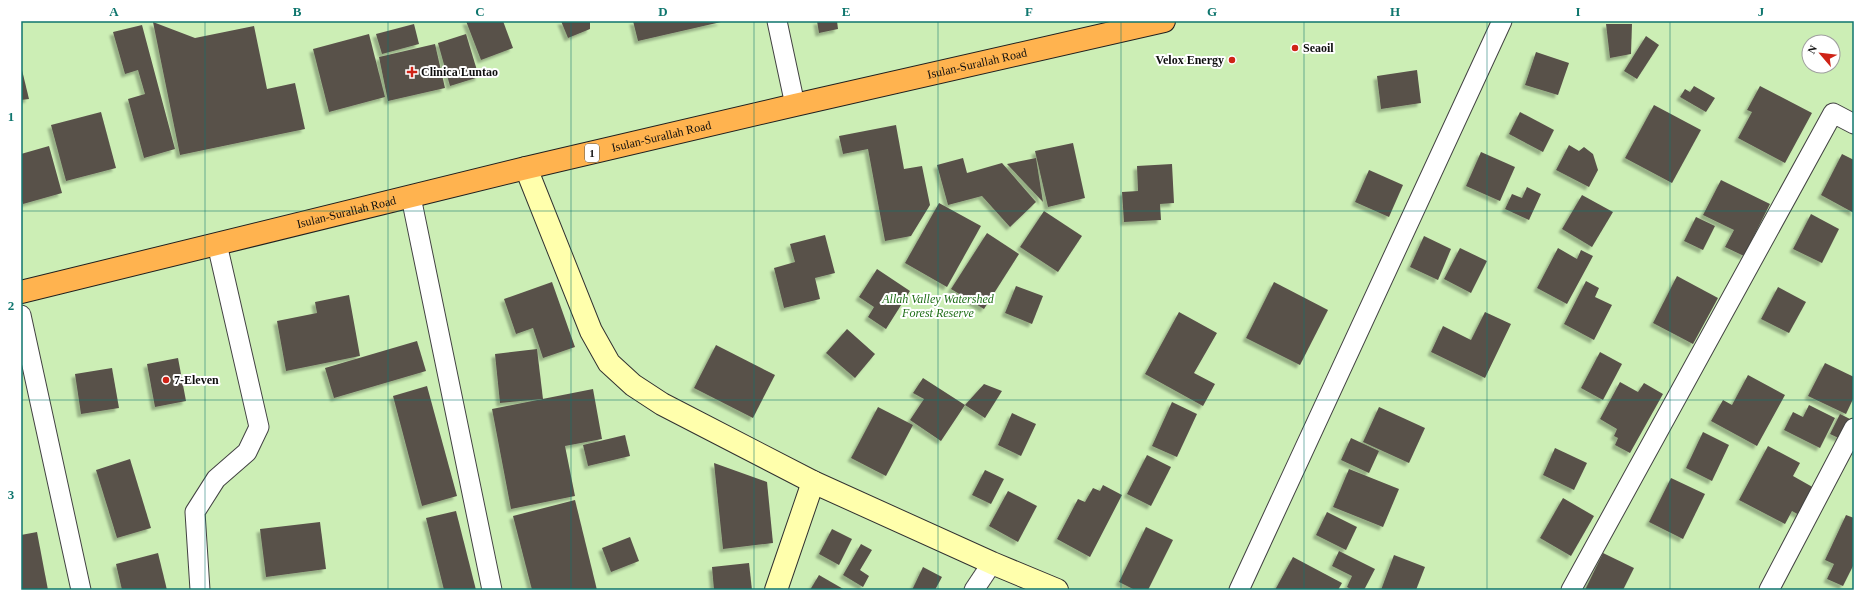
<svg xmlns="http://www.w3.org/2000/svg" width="1875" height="611" font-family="Georgia,serif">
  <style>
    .green { fill: #cceeb5; fill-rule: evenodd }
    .building { fill: #59514a; filter: url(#shadow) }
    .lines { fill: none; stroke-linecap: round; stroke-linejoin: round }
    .street-casing { stroke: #424242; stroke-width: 21 }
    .secondary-casing { stroke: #313131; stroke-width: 24 }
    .highway-casing { stroke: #202020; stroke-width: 24 }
    .street { stroke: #fff; stroke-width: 19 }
    .secondary { stroke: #ffffac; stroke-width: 22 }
    .highway { stroke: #ffb34f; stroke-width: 22 }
    .grid { fill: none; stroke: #0f766e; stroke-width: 1; stroke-opacity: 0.55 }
    .poi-dot { fill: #cf2317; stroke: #fff; stroke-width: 1.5 }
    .labels { text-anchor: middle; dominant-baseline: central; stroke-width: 4; stroke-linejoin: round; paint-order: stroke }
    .shield { fill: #fff; stroke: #575757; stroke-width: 1 }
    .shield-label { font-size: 11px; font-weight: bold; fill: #0f0f0f }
    .poi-label { font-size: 12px; font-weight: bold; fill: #0f0f0f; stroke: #fff; text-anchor: start }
    .street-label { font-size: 12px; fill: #0f0f0f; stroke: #fff }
    .park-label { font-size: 12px; font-style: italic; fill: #1f6e17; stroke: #fff }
    .neatline { fill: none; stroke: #0f766e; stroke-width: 1.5 }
    .grid-label { font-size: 13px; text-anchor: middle; font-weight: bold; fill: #0f766e }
  </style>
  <defs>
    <filter id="shadow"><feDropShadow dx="-3.5" dy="3.5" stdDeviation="1" flood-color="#0004"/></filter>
  </defs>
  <rect width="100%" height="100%" fill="#fffef1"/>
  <path class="green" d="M21,21h1833v569h-1833zM1809,42h24v24h-24z"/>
  <g class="building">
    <polygon points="466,21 503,21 513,48 481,60"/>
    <polygon points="561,21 590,21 590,29 568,38"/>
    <polygon points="633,21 721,21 721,22 638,41"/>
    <polygon points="817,21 837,21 838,29 819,33"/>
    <polygon points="153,22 195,38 254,26 267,89 295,83 305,129 180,155"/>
    <polygon points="414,24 419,44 382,54 376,34"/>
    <polygon points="1606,24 1632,24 1631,54 1610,58"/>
    <polygon points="142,25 175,149 144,158 128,99 145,94 138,70 125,74 113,32"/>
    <polygon points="369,34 385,97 329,112 313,49"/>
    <polygon points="466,34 479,77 450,86 438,43"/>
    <polygon points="1646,36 1659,45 1637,79 1624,71"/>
    <polygon points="435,44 445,88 388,101 379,57"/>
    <polygon points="1536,52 1569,63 1558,95 1525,85"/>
    <polygon points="21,66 29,99 21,100"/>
    <polygon points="1417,70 1421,103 1381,109 1377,76"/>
    <polygon points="1694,86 1715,98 1706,112 1680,97 1685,89 1690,92"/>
    <polygon points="1760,86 1812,113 1785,163 1738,138 1752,112 1747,110"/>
    <polygon points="1654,105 1701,130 1672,183 1625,158"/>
    <polygon points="101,112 116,168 66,181 51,125"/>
    <polygon points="1520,112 1554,130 1543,152 1509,134"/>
    <polygon points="896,125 904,169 922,166 930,205 911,236 885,241 868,149 843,154 839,136"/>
    <polygon points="1073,143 1085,198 1048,207 1035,151"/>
    <polygon points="1569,145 1579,151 1584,147 1593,154 1598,170 1589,187 1556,170"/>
    <polygon points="49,146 62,193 23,204 21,197 21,154"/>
    <polygon points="1481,152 1515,167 1500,201 1466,186"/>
    <polygon points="1842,154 1854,160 1854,213 1821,195"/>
    <polygon points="963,158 967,173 1002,163 1036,202 1010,227 982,196 948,205 937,165"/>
    <polygon points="1036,158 1043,202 1007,164"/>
    <polygon points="1172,164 1174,203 1160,204 1161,220 1124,222 1122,192 1138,191 1137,166"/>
    <polygon points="1369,170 1403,185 1389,217 1355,202"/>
    <polygon points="1721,180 1770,204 1744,256 1725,247 1734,230 1703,215"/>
    <polygon points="1527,187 1541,194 1529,220 1505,209 1512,194 1522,198"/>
    <polygon points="1582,195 1613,212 1592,247 1562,229"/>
    <polygon points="939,203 981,226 947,287 905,263"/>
    <polygon points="1044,211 1082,236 1058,272 1020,247"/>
    <polygon points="1811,214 1839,229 1822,263 1793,249"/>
    <polygon points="1696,217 1715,226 1703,250 1684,241"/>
    <polygon points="987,233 1019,254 984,309 951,289"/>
    <polygon points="825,235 835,273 815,278 820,299 784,308 774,268 795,262 790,244"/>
    <polygon points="1424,236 1451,249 1438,280 1410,267"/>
    <polygon points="1460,248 1487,261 1471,293 1444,279"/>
    <polygon points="1558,248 1577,259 1581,250 1593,256 1567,304 1537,288"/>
    <polygon points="877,269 910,291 886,329 868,317 874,307 859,297"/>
    <polygon points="1677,276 1718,298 1693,344 1653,323"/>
    <polygon points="1586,281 1599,288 1595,297 1612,305 1594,340 1564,324"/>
    <polygon points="552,282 575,347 543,358 533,328 516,334 504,299"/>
    <polygon points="1274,282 1328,310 1300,365 1246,338"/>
    <polygon points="1016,286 1043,296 1032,324 1005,313"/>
    <polygon points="1778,287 1806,302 1789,333 1761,319"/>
    <polygon points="349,295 360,356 286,371 277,321 317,313 315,302"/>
    <polygon points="1179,312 1217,333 1194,373 1215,384 1203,406 1145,374"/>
    <polygon points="1485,312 1511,324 1485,378 1431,352 1443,326 1471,340"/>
    <polygon points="847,329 875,354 855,378 826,353"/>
    <polygon points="417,341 426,371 334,398 325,368"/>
    <polygon points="716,345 775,375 753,418 694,388"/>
    <polygon points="537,349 543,399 500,403 495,354"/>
    <polygon points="1600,352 1622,364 1603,400 1581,388"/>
    <polygon points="178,358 186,401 155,407 147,364"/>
    <polygon points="1825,363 1854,377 1854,397 1846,414 1808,396"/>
    <polygon points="112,368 119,408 81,414 75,374"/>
    <polygon points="1748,375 1785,395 1757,446 1711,421 1723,400 1732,405"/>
    <polygon points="923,378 965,405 984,384 1002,391 985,418 965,405 941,441 910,420 924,399 913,393"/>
    <polygon points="1620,382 1638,392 1644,383 1663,394 1630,453 1615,445 1618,438 1614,436 1617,429 1600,419"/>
    <polygon points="427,386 457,496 422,506 393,396"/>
    <polygon points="593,389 602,439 565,446 575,496 511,509 492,409"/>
    <polygon points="1172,402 1197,414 1177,457 1152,446"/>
    <polygon points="1809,405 1835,418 1820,448 1784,430 1793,412 1803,417"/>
    <polygon points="878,407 913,425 886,476 851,458"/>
    <polygon points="1379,407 1425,428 1409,463 1363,442"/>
    <polygon points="1012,413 1036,424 1021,456 998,445"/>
    <polygon points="1840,414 1854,421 1845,441 1830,434"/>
    <polygon points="1703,432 1729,445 1712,481 1686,468"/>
    <polygon points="625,435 630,456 588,466 583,445"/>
    <polygon points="1351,438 1379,451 1369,473 1341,460"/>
    <polygon points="1768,446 1800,463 1793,476 1816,489 1801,516 1792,511 1785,524 1739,500"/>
    <polygon points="1555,448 1587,463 1574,490 1543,475"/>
    <polygon points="1147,455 1171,467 1151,506 1127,494"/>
    <polygon points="130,459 151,528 117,538 96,470"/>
    <polygon points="714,463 767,482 773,543 723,549"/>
    <polygon points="1349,469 1399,489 1383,527 1333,507"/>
    <polygon points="985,470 1004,479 991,504 972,495"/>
    <polygon points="1671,478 1705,494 1683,539 1649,522"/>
    <polygon points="1103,485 1122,495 1090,557 1057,539 1078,499 1085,502 1093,488 1100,491"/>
    <polygon points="1008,491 1037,506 1018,542 989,526"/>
    <polygon points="1563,498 1594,516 1571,556 1540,538"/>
    <polygon points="575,500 597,590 532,590 513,516"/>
    <polygon points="456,511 476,590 444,590 426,518"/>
    <polygon points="1327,512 1357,527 1346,550 1316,535"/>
    <polygon points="1846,515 1854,518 1854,564 1843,586 1827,579 1834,564 1825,560"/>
    <polygon points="320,522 326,569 266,577 260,529"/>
    <polygon points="1146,527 1173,540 1148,590 1135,590 1119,582"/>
    <polygon points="832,529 852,539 839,565 819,554"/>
    <polygon points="37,532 48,590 21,590 21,535"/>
    <polygon points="630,537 639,561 611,572 602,548"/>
    <polygon points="861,544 872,550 860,570 869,576 863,587 843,575"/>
    <polygon points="1339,551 1375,569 1364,590 1352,590 1347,587 1352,576 1332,566"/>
    <polygon points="158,553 167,590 122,590 116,564"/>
    <polygon points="1603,553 1634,568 1623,590 1585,590"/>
    <polygon points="1394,555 1425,567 1416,590 1381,590"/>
    <polygon points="1293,557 1342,583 1338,590 1275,590"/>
    <polygon points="749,563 752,590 714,590 712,567"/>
    <polygon points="923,567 942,577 935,590 912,590"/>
    <polygon points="819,575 845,590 810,590"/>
  </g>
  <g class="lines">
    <g class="street-casing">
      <g id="street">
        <polyline points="777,21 795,105"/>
        <polyline points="411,197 492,590"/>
        <polyline points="21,315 81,590"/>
        <polyline points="200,590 195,512 216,479 247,452 259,427 217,244"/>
        <polyline points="974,590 992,563"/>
        <polyline points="1239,590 1502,21"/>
        <polyline points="1571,590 1833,113 1854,124"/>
        <polyline points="1769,590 1854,428"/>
      </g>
    </g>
    <g class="secondary-casing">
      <g id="secondary">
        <polyline points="526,168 591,331 609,363 633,385 662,404 813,482 992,563 1057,590"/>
        <polyline points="776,590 813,482"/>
      </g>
    </g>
    <g class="highway-casing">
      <g id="highway">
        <path id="s1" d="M21,292l505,-124 269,-63 369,-84"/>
      </g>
    </g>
    <use href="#street" class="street"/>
    <use href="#secondary" class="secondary"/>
    <use href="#highway" class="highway"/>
  </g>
  <path class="grid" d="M205,21v569M388,21v569M571,21v569M754,21v569M938,21v569M1121,21v569M1304,21v569M1487,21v569M1670,21v569M21,211h1833M21,400h1833"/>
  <g class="poi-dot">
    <circle cx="1295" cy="48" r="4"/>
    <circle cx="1232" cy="60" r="4"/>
    <path d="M410 66h4v4h4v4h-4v4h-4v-4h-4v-4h4z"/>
    <circle cx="166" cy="380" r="4"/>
  </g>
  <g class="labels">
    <rect class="shield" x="585" y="144" width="14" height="18" rx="3"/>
    <g class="shield-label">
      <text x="592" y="153">1</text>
    </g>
    <g class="poi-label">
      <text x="1303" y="48">Seaoil</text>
      <text x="1224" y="60" text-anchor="end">Velox Energy</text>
      <text x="421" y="72">Clinica Luntao</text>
      <text x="174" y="380">7-Eleven</text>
    </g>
    <g class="street-label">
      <text stroke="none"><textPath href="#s1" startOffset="983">Isulan-Surallah Road</textPath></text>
      <text stroke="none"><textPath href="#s1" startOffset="659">Isulan-Surallah Road</textPath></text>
      <text stroke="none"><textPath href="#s1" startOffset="335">Isulan-Surallah Road</textPath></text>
    </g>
    <g class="park-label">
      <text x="938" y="299">Allah Valley Watershed<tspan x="938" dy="14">Forest Reserve</tspan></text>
    </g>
  </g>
  <rect width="1875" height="611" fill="none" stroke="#ffffff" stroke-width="44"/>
  <g transform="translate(1821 54) rotate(298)"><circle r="19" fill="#ffffff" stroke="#9f9f9f"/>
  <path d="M0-3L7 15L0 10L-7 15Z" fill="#cf2317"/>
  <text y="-6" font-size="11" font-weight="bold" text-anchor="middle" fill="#0f0f0f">N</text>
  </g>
  <rect x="22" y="22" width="1831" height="567" class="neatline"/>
  <g class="grid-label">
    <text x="114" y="16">A</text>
    <text x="297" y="16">B</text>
    <text x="480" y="16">C</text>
    <text x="663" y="16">D</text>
    <text x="846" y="16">E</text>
    <text x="1029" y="16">F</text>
    <text x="1212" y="16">G</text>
    <text x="1395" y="16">H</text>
    <text x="1578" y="16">I</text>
    <text x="1761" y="16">J</text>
    <text x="11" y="121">1</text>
    <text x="11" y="310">2</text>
    <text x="11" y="499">3</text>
  </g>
</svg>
